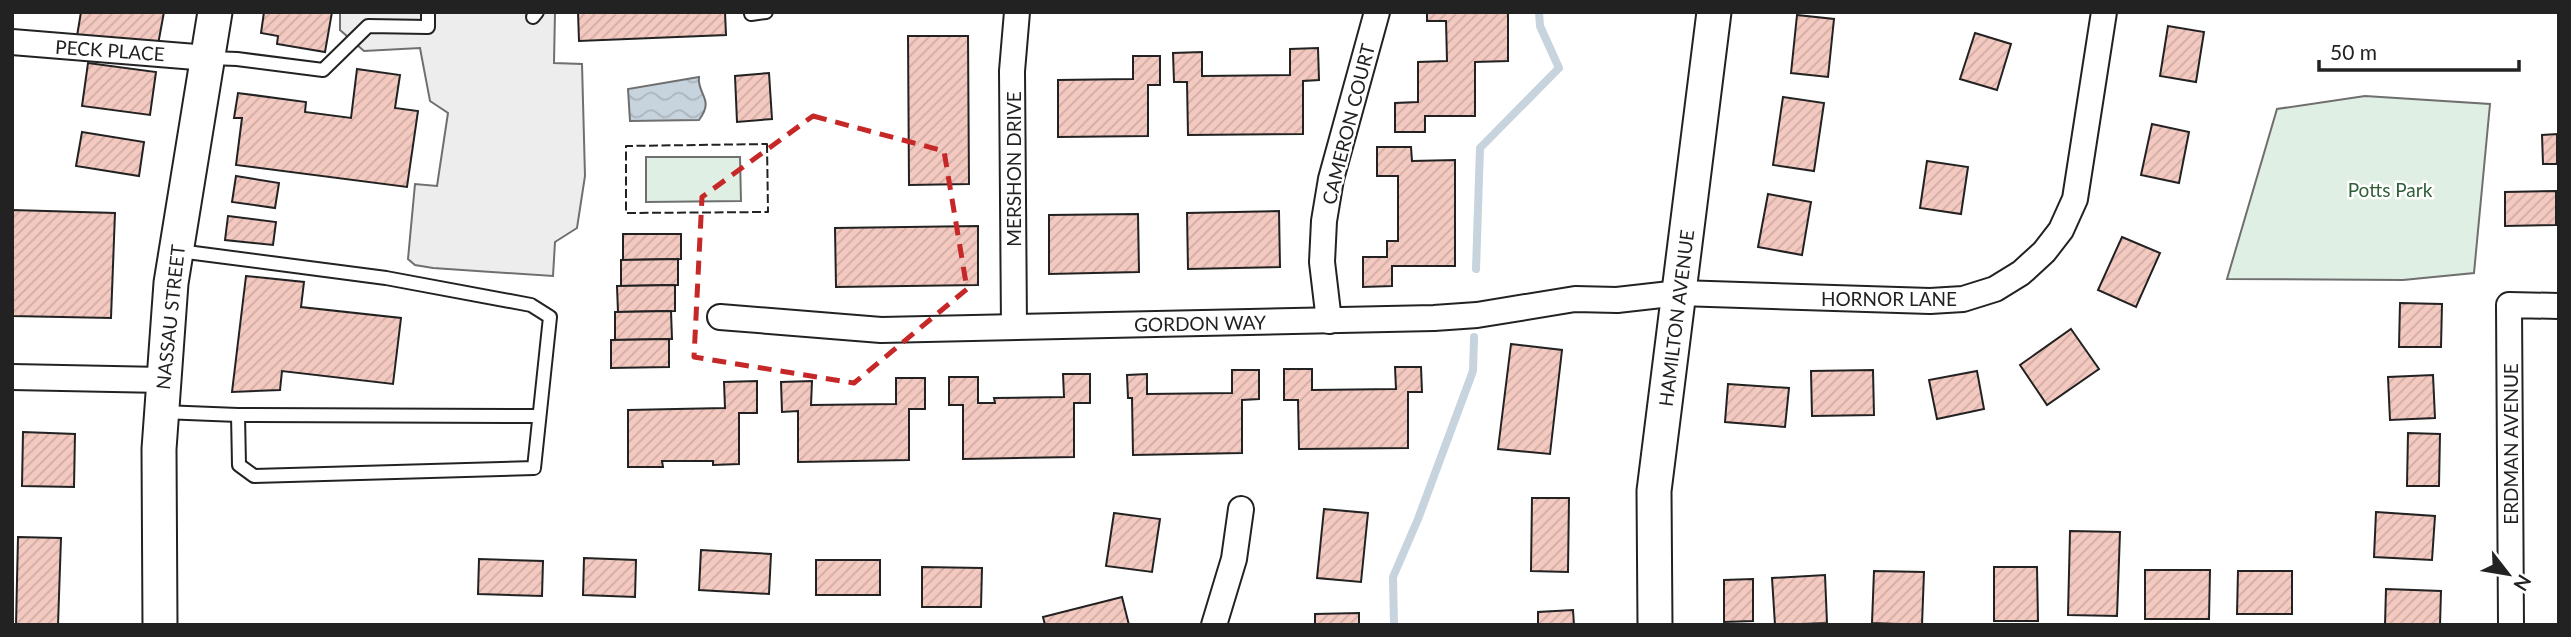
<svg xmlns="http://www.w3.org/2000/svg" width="2571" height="637" font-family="Lato,sans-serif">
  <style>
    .green { fill: #e0efe3; stroke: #6f6f6f; stroke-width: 2 }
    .parking { fill: #ededed; stroke: #6f6f6f; stroke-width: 2 }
    .water { fill: url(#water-waves); stroke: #6f6f6f; stroke-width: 2 }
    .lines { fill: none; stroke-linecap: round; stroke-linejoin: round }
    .stream { stroke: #c7d3dd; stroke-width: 8 }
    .building { fill: url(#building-hatch); stroke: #222; stroke-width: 2 }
    .lane-casing { stroke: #222; stroke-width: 16 }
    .street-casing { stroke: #222; stroke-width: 28 }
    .secondary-casing { stroke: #222; stroke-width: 37 }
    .lane { stroke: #fff; stroke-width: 12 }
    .street { stroke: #fff; stroke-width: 24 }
    .secondary { stroke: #fff; stroke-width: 33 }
    .fence { stroke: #222; stroke-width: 2; stroke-dasharray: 9 3.5; stroke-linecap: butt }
    .marked { fill: none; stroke: #c62828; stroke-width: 5; stroke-dasharray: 14 9; stroke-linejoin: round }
    .labels { text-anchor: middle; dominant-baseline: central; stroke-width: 5; stroke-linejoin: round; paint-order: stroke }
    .street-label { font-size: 19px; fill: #222; stroke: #fff }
    .park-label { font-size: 19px; fill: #2f5e38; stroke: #fff }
  </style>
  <defs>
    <pattern id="water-waves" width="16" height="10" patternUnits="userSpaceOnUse" patternTransform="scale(1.75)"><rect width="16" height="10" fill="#c7d3dd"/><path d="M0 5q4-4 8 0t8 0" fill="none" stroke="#abb5bd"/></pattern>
    <pattern id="building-hatch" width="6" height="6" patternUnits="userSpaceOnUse" patternTransform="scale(1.75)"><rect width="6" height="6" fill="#f3c9c0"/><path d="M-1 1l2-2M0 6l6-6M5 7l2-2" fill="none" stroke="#d0aca5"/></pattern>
  </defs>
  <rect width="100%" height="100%" fill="#fff"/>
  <g class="green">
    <polygon points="2365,96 2490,104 2474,273 2403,280 2227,279 2277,109"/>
    <polygon points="646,157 740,157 741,201 646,202"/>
  </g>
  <polygon class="parking" points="340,12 555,12 554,63 582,64 585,176 577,228 555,242 553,276 433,268 415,265 408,259 415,184 437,186 448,113 430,101 420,48 364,51 340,30"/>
  <path class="water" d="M699,77c-2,18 16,22 0,43l-69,1 -2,-32z"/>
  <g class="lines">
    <g class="stream">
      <polyline points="1476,269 1480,148 1559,68 1540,26 1539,12"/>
      <polyline points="1394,625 1393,577 1418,519 1473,371 1474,337"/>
    </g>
  </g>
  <g class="building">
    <polygon points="81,12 164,12 157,50 77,36"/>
    <polygon points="264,12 332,12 325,52 277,44 278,36 261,33"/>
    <polygon points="578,12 725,12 726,35 579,41"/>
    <polygon points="1427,12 1508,12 1508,61 1475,62 1475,116 1425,116 1425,132 1395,132 1395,103 1418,102 1418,62 1447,61 1446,21 1427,21"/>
    <polygon points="1797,15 1834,19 1828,77 1791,73"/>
    <polygon points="2168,26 2204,32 2196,82 2160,76"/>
    <polygon points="1975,33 2011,44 1997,90 1960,79"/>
    <polygon points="908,36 968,36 969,184 909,185"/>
    <polygon points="1318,48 1319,80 1303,81 1303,134 1188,135 1187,82 1174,82 1173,53 1202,52 1202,76 1290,75 1290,49"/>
    <polygon points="1133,56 1160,56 1160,85 1148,85 1148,136 1058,137 1058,80 1133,79"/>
    <polygon points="88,63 156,72 150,115 82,106"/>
    <polygon points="357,69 400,75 395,108 418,111 407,187 236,165 242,118 234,118 238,93 306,102 305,112 351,118"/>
    <polygon points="769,73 772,119 737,122 735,76"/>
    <polygon points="1783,97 1824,103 1814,171 1773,165"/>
    <polygon points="2152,124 2189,132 2179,183 2141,175"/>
    <polygon points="82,132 144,142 139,176 76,166"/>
    <polygon points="2557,134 2557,164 2543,164 2542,135"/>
    <polygon points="1377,147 1411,147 1412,161 1455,160 1455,266 1392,266 1392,286 1363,287 1363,257 1387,257 1387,241 1398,241 1398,176 1377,176"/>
    <polygon points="1927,161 1968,167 1961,214 1920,208"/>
    <polygon points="236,176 279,183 275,208 232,202"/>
    <polygon points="2556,191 2556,225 2505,226 2505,192"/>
    <polygon points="1768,194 1811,202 1802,255 1758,247"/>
    <polygon points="12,210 115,213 111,318 12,316"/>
    <polygon points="1279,211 1280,267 1188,269 1187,213"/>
    <polygon points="1138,214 1139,272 1049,274 1049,215"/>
    <polygon points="228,216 276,222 273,245 225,240"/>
    <polygon points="978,226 978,285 836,287 835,228"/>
    <polygon points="623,234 681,234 681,259 623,260"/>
    <polygon points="2122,237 2160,253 2136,307 2098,290"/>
    <polygon points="678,259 678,285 621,286 621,260"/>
    <polygon points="246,276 304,282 301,307 401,318 393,384 282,371 280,390 232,392"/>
    <polygon points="675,285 675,311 618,312 617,286"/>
    <polygon points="2400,303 2442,304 2441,347 2399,347"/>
    <polygon points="671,311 672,339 615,340 615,312"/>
    <polygon points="2071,329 2099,369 2047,405 2020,365"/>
    <polygon points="669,339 669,367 611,368 611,340"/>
    <polygon points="1511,344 1562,350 1550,454 1498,449"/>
    <polygon points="1395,367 1421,367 1422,392 1408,392 1408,448 1299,449 1298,400 1284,400 1284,369 1312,369 1312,390 1396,389"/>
    <polygon points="1232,370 1259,370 1259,399 1242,400 1242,453 1133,455 1132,398 1128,398 1127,375 1147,374 1147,394 1232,393"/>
    <polygon points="1873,370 1874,415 1812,416 1811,371"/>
    <polygon points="1977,371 1984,409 1937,419 1929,380"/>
    <polygon points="1063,374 1090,374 1090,403 1074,403 1074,457 963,459 963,405 949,405 949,377 978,377 978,403 995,403 994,398 1064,397"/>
    <polygon points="2433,375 2435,418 2390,420 2388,377"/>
    <polygon points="896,378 925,378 925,409 909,409 909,460 798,462 798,411 782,412 781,382 812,381 811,405 896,404"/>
    <polygon points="757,381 757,413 739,413 739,464 713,465 713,461 662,461 663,467 628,467 628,410 725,408 724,382"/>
    <polygon points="1728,384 1789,388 1785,427 1725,422"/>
    <polygon points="23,432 75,434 74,487 22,486"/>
    <polygon points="2408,433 2440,434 2439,486 2407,486"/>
    <polygon points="1532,498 1569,498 1568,572 1531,571"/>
    <polygon points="1324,509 1368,513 1361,582 1317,578"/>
    <polygon points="2376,512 2435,516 2432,560 2374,557"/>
    <polygon points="1114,513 1160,519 1152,572 1106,566"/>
    <polygon points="2070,531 2120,532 2117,616 2068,615"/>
    <polygon points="18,537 61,538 58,625 16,625"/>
    <polygon points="701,550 771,554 769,594 699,590"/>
    <polygon points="584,558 636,560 635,597 583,595"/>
    <polygon points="479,559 543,561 542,596 478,594"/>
    <rect x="816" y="560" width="64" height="35"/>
    <polygon points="922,567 982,568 981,607 922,607"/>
    <polygon points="1994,567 2037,567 2038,621 1994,621"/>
    <polygon points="2145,570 2210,570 2209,619 2145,619"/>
    <polygon points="1874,571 1924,572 1922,625 1872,623"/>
    <polygon points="2238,571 2292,571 2292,614 2237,614"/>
    <polygon points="1825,575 1827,623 1775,625 1772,578"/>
    <polygon points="1753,579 1753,621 1724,622 1724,580"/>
    <polygon points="2386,589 2441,591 2440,625 2385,625"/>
    <polygon points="1122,597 1129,625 1045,625 1043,617"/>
    <polygon points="1573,610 1574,625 1538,625 1538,612"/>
    <polygon points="1359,613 1359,625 1315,625 1315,614"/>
  </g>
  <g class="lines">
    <g class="lane-casing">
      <g id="lane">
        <polyline points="751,14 766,12"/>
        <polyline points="533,17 537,12"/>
        <polyline points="210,58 237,59 323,70 368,26 428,27 428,12"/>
        <polyline points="179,251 386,278 531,305 550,317 534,468 254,476 239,465 238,415"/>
        <polyline points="162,412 238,415 539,416"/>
      </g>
    </g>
    <g class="street-casing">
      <g id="street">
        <polyline points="12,42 208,58"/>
        <polyline points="720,317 881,330 1434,318 1477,315 1575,299 1617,300 1679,293 1930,301 1963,299 1995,289 2021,273 2044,252 2061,230 2075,199 2104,12"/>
        <polyline points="1329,321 1322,262 1324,221 1331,179 1377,12"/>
        <polyline points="1014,327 1012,71 1017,12"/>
        <polyline points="12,377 163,380"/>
        <polyline points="1214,625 1234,559 1241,509"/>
        <polyline points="2511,625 2509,305 2559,306"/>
      </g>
    </g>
    <g class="secondary-casing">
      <g id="secondary">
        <polyline points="160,625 159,449 171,283 215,12"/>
        <polyline points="1655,625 1654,491 1714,12"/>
      </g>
    </g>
    <use href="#lane" class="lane"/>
    <use href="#street" class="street"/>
    <use href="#secondary" class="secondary"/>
    <polygon class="fence" points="767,144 768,212 626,213 626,146"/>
  </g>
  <path class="marked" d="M813,116l131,35 23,138 -113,94 -160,-26 8,-160z"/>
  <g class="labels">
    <g class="street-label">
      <text transform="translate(110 50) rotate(4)">PECK PLACE</text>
      <text transform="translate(1348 124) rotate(-76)">CAMERON COURT</text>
      <text transform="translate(1013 169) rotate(-90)">MERSHON DRIVE</text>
      <text x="1889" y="298">HORNOR LANE</text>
      <text transform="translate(170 317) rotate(-84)">NASSAU STREET</text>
      <text transform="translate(1676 318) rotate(-83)">HAMILTON AVENUE</text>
      <text transform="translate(1200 323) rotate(-1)">GORDON WAY</text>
      <text transform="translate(2510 444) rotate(-90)">ERDMAN AVENUE</text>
    </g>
    <g class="park-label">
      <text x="2390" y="189">Potts Park</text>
    </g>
  </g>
  <rect width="2571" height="637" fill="none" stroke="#222222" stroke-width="28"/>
  <g transform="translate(2508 574) rotate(121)" stroke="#ffffff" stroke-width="5" paint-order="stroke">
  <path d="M0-5L12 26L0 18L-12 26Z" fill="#222222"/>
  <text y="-10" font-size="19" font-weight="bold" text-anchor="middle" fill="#222222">N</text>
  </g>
  <path d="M2319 60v10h200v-10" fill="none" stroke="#222222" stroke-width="3.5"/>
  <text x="2330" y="60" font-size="21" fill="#222222" stroke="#ffffff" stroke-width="5" paint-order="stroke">50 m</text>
</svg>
